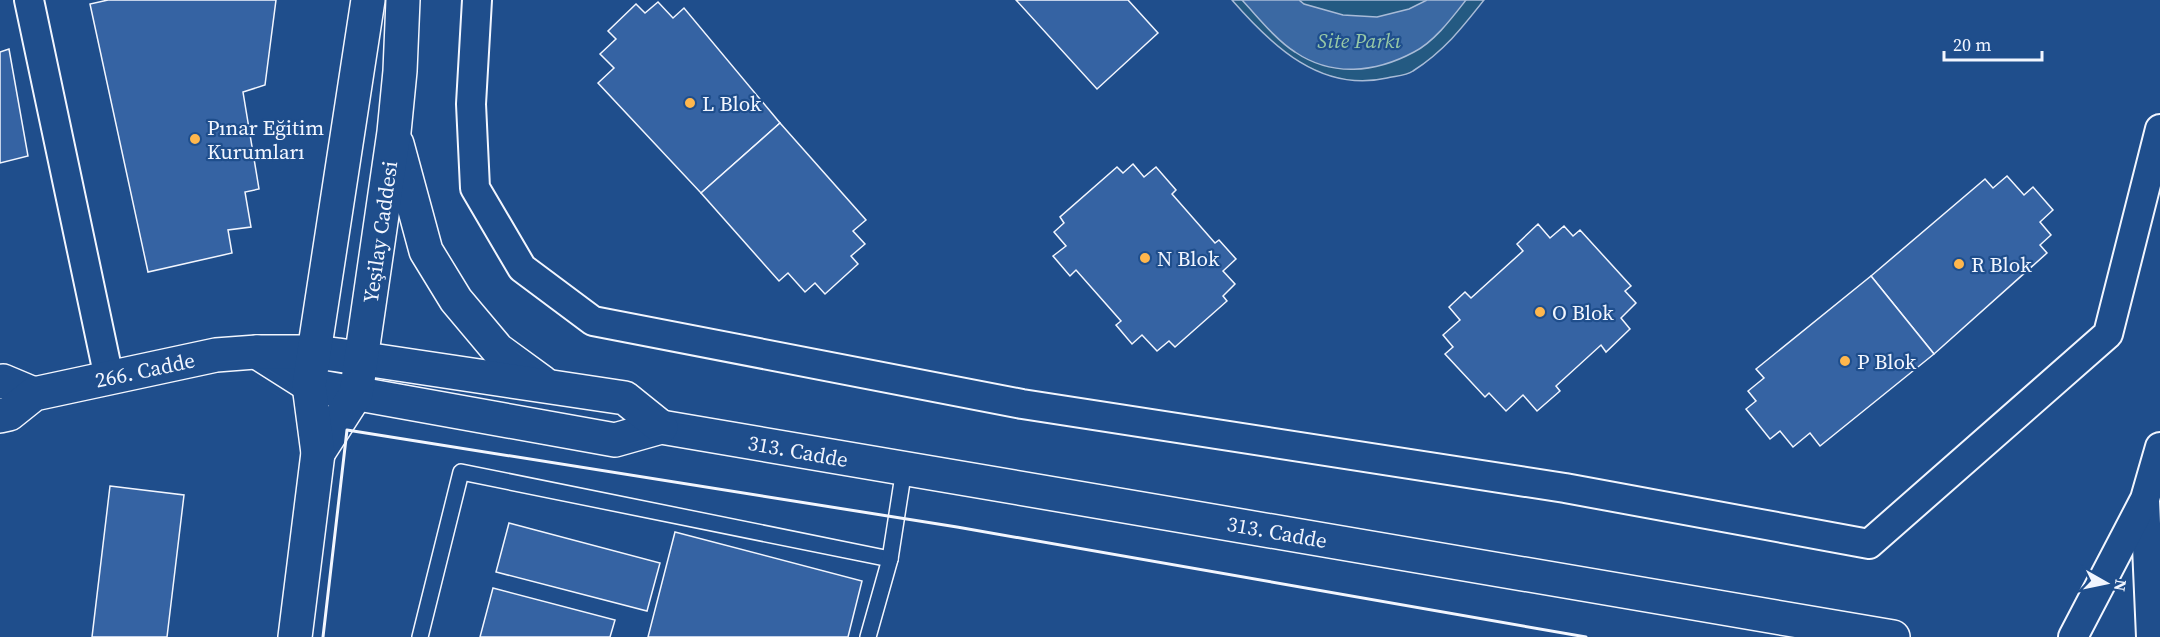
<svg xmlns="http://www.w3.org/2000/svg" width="2160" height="637" font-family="'Source Serif 4',serif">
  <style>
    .green { fill: #245a82; stroke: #a8bbd7; stroke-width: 1.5 }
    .water { fill: #3b69a3; stroke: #a8bbd7; stroke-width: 1.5 }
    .building { fill: #3563a3; stroke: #f2f6ff; stroke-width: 1.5 }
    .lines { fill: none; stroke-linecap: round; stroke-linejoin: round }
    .service-casing { stroke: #f2f6ff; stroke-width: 18 }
    .minor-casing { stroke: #f2f6ff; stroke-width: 32 }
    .secondary-casing { stroke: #f2f6ff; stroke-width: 36 }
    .service { stroke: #1f4e8c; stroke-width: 15 }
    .minor { stroke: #1f4e8c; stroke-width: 28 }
    .secondary { stroke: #1f4e8c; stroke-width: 33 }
    .wall { stroke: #f2f6ff; stroke-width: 3 }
    .poi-dot { fill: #ffb74d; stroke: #1f4e8c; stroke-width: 2 }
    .labels { text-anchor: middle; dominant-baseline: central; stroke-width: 4.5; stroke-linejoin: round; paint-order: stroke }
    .park-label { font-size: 21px; font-style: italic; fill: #97c8a6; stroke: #1f4e8c }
    .poi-label { font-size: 21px; fill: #f2f6ff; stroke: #1f4e8c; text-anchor: start }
    .street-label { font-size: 21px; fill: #f2f6ff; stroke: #1f4e8c }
  </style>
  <rect width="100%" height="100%" fill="#1f4e8c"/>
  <path class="green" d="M1232,0h252c-22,28 -40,51 -71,71 -7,5 -18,5 -26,7 -66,15 -115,-32 -155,-78z"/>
  <path class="water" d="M1242,0h57l5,4 39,11 34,2 32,-8 18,-9h39c-14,18 -32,42 -52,52 -39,21 -82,25 -119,0 -19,-12 -38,-36 -53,-52z"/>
  <g class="building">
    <polygon points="108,0 276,0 265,85 243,92 259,189 245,192 251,227 228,230 232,253 148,272 90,4"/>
    <polygon points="1016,0 1128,0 1158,33 1097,89"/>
    <polygon points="658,2 673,18 684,8 780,123 701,193 598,83 614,68 600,54 616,39 608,31 636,4 645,13"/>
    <polygon points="9,49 28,156 0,163 0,52"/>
    <polygon points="780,123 866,220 853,231 865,244 851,256 858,264 825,294 815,283 805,292 788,273 779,281 701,193"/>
    <polygon points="1133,164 1144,177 1156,167 1176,190 1172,194 1215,243 1219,240 1236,259 1223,271 1235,284 1223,296 1227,301 1175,347 1169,341 1157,351 1142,335 1132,344 1116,325 1121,321 1076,270 1070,276 1053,256 1066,246 1054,232 1064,223 1060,217 1117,167 1123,173"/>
    <polygon points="2007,176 2024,195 2033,187 2053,210 2040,222 2051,235 2040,245 2047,253 1934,354 1871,276 1985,179 1993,188"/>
    <polygon points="1538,224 1550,238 1564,226 1573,236 1580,230 1631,286 1625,291 1636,303 1621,318 1630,329 1606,352 1601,345 1556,386 1560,391 1537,411 1523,395 1506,411 1489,393 1485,397 1445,354 1453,347 1443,335 1460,320 1449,307 1465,292 1471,298 1523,251 1517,244"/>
    <polygon points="1871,276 1934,354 1820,446 1810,433 1793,447 1780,431 1770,439 1746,409 1756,401 1748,391 1764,378 1756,369"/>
    <polygon points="110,486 184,495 167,637 92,637"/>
    <polygon points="509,523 660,563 647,611 496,572"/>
    <polygon points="675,532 862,581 848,637 648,637"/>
    <polygon points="493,588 615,620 610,637 480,637"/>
  </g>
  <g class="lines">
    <g class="service-casing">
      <g id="service">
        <polyline points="420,637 461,472 890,559"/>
        <polyline points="868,637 890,559 904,469"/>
      </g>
    </g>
    <g class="minor-casing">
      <g id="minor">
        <polyline points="29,0 109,378"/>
        <polyline points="477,0 471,104 475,188 522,268 593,321 1022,404 1565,488 1869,544 2108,334 2160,129"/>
        <polyline points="2145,501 2151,637"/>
        <polyline points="2073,637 2145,499 2160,447"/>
      </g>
    </g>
    <g class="secondary-casing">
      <g id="secondary">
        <polyline points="397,144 426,251 456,300 498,350 542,382"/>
        <polyline points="257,352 309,385 615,440 661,427 1893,637"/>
        <polyline points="0,382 3,381 34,394"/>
        <polyline points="0,416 9,414 34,394 216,355 257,352 314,352 338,355 625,398 661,427"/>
        <polyline points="318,453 356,394 394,132 400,71 403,0"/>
        <polyline points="295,637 318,453 309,385 368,0"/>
      </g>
    </g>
    <use href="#service" class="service"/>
    <use href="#minor" class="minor"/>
    <use href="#secondary" class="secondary"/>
    <polyline class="wall" points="323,637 347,430 957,527 1586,637"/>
  </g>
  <g class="poi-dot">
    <circle cx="690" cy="103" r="6"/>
    <circle cx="195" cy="139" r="6"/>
    <circle cx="1145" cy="258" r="6"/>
    <circle cx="1959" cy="264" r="6"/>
    <circle cx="1540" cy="312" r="6"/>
    <circle cx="1845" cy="361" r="6"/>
  </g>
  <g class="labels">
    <g class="park-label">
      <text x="1359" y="40">Site Parkı</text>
    </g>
    <g class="poi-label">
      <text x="702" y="103">L Blok</text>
      <text x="207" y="127">Pınar Eğitim<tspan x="207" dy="24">Kurumları</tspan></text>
      <text x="1157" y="258">N Blok</text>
      <text x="1971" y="264">R Blok</text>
      <text x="1552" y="312">O Blok</text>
      <text x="1857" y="361">P Blok</text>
    </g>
    <g class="street-label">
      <text transform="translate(380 232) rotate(-82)">Yeşilay Caddesi</text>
      <text transform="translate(145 370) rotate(-12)">266. Cadde</text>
      <text transform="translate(798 451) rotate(10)">313. Cadde</text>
      <text transform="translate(1277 532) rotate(10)">313. Cadde</text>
    </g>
  </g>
  <g transform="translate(2106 583) rotate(99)" stroke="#1f4e8c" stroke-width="4.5" paint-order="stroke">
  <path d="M0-4.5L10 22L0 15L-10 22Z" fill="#f2f6ff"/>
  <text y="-9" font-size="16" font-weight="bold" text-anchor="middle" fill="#f2f6ff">N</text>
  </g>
  <path d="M1944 51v9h98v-9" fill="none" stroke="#f2f6ff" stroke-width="3"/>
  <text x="1953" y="51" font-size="18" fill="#f2f6ff" stroke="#1f4e8c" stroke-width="4.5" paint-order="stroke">20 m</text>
</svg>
